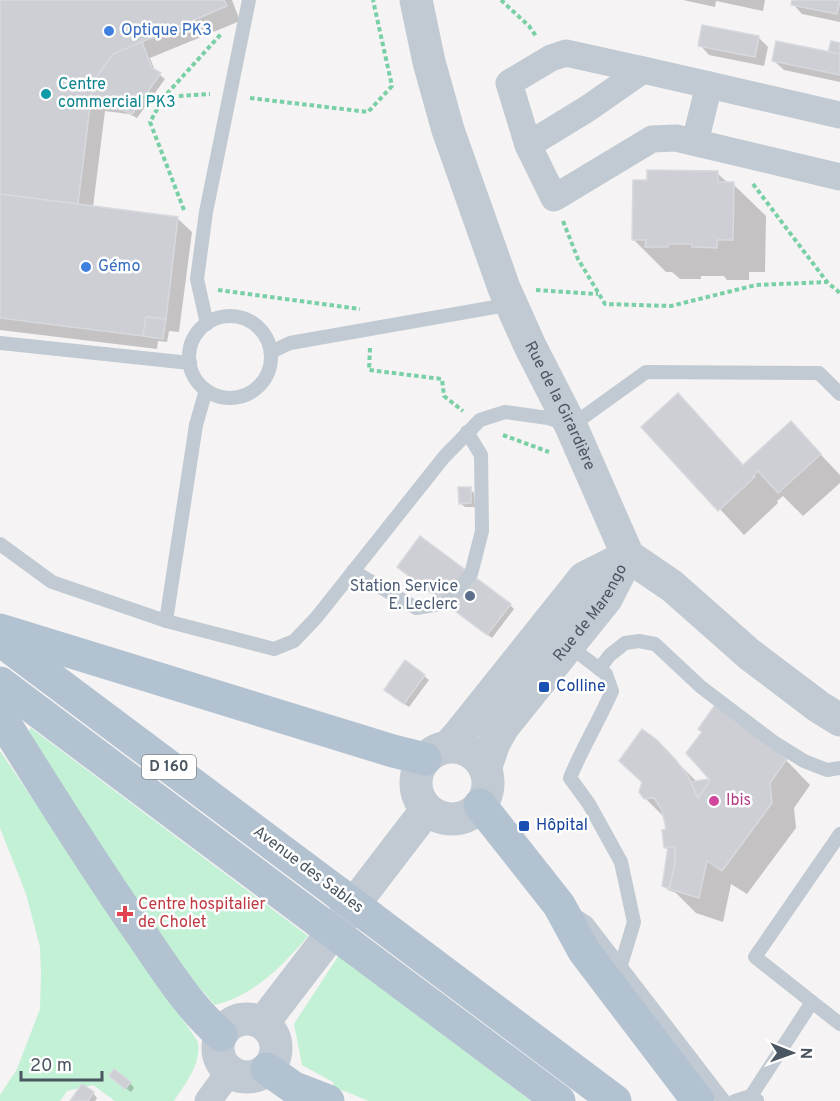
<svg xmlns="http://www.w3.org/2000/svg" width="840" height="1101" font-family="Overpass,sans-serif">
  <style>
    .green { fill: #c3f1d5 }
    .shadow { fill: #0003 }
    .building { fill: #cdcfd5; stroke: #d7d9de; stroke-width: 1.5 }
    .lines { fill: none; stroke-linecap: round; stroke-linejoin: round }
    .path { stroke: #7ad0a6; stroke-width: 4; stroke-dasharray: 4.5 3; stroke-linecap: butt }
    .service { stroke: #c1cad2; stroke-width: 14 }
    .minor { stroke: #c1cad2; stroke-width: 27 }
    .tertiary { stroke: #c1cad2; stroke-width: 33 }
    .primary { stroke: #b3c2d1; stroke-width: 33 }
    .primary-bridge { stroke: #b3c2d1; stroke-width: 33 }
    .shop-dot { fill: #3f7fe0; stroke: #fff; stroke-width: 2 }
    .culture-dot { fill: #0f9aa8; stroke: #fff; stroke-width: 2 }
    .service-dot { fill: #5c6f8a; stroke: #fff; stroke-width: 2 }
    .transit-dot { fill: #1a4fb4; stroke: #fff; stroke-width: 2 }
    .hotel-dot { fill: #d1479c; stroke: #fff; stroke-width: 2 }
    .health-dot { fill: #e0444e; stroke: #fff; stroke-width: 2 }
    .labels { text-anchor: middle; dominant-baseline: central; stroke-width: 5; stroke-linejoin: round; paint-order: stroke }
    .shield { fill: #fff; stroke: #808990; stroke-width: 1.5 }
    .shield-label { font-size: 15px; font-weight: bold; fill: #4a5661 }
    .shop-label { font-size: 16px; fill: #366cbe; stroke: #fff; text-anchor: start }
    .culture-label { font-size: 16px; fill: #0d838f; stroke: #fff; text-anchor: start }
    .street-label { font-size: 16px; fill: #4a5661; stroke: #fff }
    .service-label { font-size: 16px; fill: #4e5e75; stroke: #fff; text-anchor: end }
    .transit-label { font-size: 16px; fill: #164399; stroke: #fff; text-anchor: start }
    .hotel-label { font-size: 16px; fill: #b23c85; stroke: #fff; text-anchor: start }
    .health-label { font-size: 16px; fill: #be3a42; stroke: #fff; text-anchor: start }
  </style>
  <rect width="100%" height="100%" fill="#f5f3f3"/>
  <g class="green">
    <path d="M31,728l277,208c-26,30 -53,59 -93,69l-16,-18 -6,3 -168,-255z"/>
    <path d="M0,751l198,291c3,23 -12,40 -24,59h-59l-22,-16 -26,6 -7,10h-60v-6l17,-26 23,-60 1,-35 -1,-27 -14,-53 -26,-66z"/>
    <polygon points="339,955 531,1101 369,1101 334,1087 333,1082 302,1065 294,1024"/>
  </g>
  <g class="shadow">
    <polygon points="0,0 232,0 240,21 150,58 155,71 165,79 137,118 129,114 105,111 93,207 177,218 192,232 179,332 169,331 167,342 158,341 157,349 0,330"/>
    <polygon points="683,0 765,0 763,11 716,1 715,7"/>
    <polygon points="793,0 840,0 840,22 802,14 793,4"/>
    <polygon points="758,37 768,47 764,66 709,55 700,45"/>
    <polygon points="840,45 840,82 784,70 774,61 829,53"/>
    <polygon points="717,173 729,184 733,184 766,216 765,272 749,272 749,280 727,280 724,276 701,276 701,279 680,279 672,272 666,272 633,239"/>
    <polygon points="678,395 744,466 791,423 840,475 840,483 803,516 783,496 777,501 778,503 744,535 644,427"/>
    <polygon points="470,489 474,493 475,507 465,507 460,503"/>
    <polygon points="403,571 510,605 514,609 492,638"/>
    <polygon points="405,662 429,680 409,707 390,694"/>
    <polygon points="656,741 697,782 715,786 786,760 810,785 794,808 796,828 747,894 731,884 723,922 696,913 676,893 668,890 664,886 669,851 665,847 668,830 665,818 645,798"/>
    <polygon points="115,1080 130,1083 134,1088 131,1092"/>
    <polygon points="93,1093 97,1098 95,1101 72,1101"/>
  </g>
  <g class="building">
    <polygon points="0,0 224,0 227,6 113,54 93,82 78,204 0,194"/>
    <polygon points="792,0 840,0 840,1 837,14 791,5"/>
    <polygon points="702,25 759,36 755,57 698,46"/>
    <polygon points="776,41 840,54 840,75 772,61"/>
    <polygon points="831,41 840,43 840,54 828,52"/>
    <polygon points="142,42 152,68 161,73 132,114 123,110 90,106 93,82 113,54"/>
    <polygon points="647,170 718,171 718,182 734,182 733,240 717,240 717,248 692,247 692,244 669,244 668,247 645,247 646,240 632,240 633,180 647,180"/>
    <polygon points="0,194 178,217 166,319 146,317 143,336 0,318"/>
    <polygon points="146,317 166,319 163,339 143,336"/>
    <polygon points="678,393 743,465 791,421 821,454 778,493 758,471 753,476 755,477 718,511 641,427"/>
    <polygon points="458,487 471,487 471,503 459,504"/>
    <polygon points="420,536 511,604 487,635 397,567"/>
    <polygon points="405,660 425,675 404,704 384,690"/>
    <polygon points="715,705 787,759 770,783 772,803 722,871 707,861 699,898 669,889 675,863 675,847 664,848 662,830 666,829 662,810 654,798 644,799 639,792 642,782 619,761 642,729 657,740 675,759 688,776 698,798 710,780 686,753 702,732 698,729"/>
    <polygon points="708,779 710,780 698,798 691,782"/>
    <polygon points="668,847 675,847 675,863 669,889 662,886"/>
    <polygon points="114,1069 131,1082 125,1089 109,1076"/>
    <polygon points="82,1084 94,1092 88,1101 70,1101"/>
  </g>
  <g class="lines">
    <g class="path">
      <polyline points="501,0 529,26 536,36"/>
      <polyline points="144,96 159,105"/>
      <polyline points="164,97 210,94"/>
      <polyline points="250,98 368,112 392,86 373,0"/>
      <polyline points="753,184 827,282"/>
      <polyline points="184,210 150,122 164,97 221,34"/>
      <polyline points="563,221 578,259 605,304 671,306 756,285 827,282 840,293"/>
      <polyline points="218,290 360,309"/>
      <polyline points="536,290 598,294"/>
      <polyline points="370,348 369,370 442,379 444,396 463,411"/>
      <polyline points="503,435 549,452"/>
    </g>
    <g class="service">
      <circle cx="230" cy="357" r="41"/>
      <polyline points="207,324 197,279 206,212 249,0"/>
      <polyline points="0,343 190,363"/>
      <polyline points="271,352 290,343 512,304"/>
      <polyline points="0,544 52,582 166,621 274,649 294,641 316,618 444,457 480,420 505,412 548,418 571,426 646,372 819,373 840,394"/>
      <polyline points="353,571 416,608 446,603 471,574 482,531 481,455 467,432"/>
      <polyline points="166,621 196,425 206,390"/>
      <path d="M568,645l38,29 6,17c-13,30 -30,57 -42,87l19,26 32,58 13,60 -13,43"/>
      <polyline points="599,669 610,655 625,643 639,641 655,644 701,687 775,743 804,761 827,770 840,768"/>
      <polyline points="573,914 587,923 724,1101"/>
      <polyline points="812,1002 840,1024"/>
      <polyline points="751,1096 812,1002 755,957 840,834"/>
      <polyline points="735,1101 751,1096 757,1100"/>
    </g>
    <g class="minor">
      <polyline points="709,85 643,70 587,109 528,145 554,198 652,139 676,138 840,177"/>
      <polyline points="695,142 709,85 840,115"/>
      <polyline points="528,145 509,83 551,58 566,53 643,70"/>
      <polyline points="208,1101 230,1071"/>
    </g>
    <g class="tertiary">
      <path id="s1" d="M416,0l13,62 19,68 56,158 26,58 41,80 57,130 44,30 77,68 70,53 21,13"/>
      <polyline points="448,747 461,732 584,578 628,556"/>
      <circle cx="452" cy="783" r="36"/>
      <path id="s2" d="M485,769l9,-26 9,-16 103,-128 22,-43"/>
      <circle cx="247" cy="1048" r="29"/>
      <polyline points="263,1023 427,809"/>
    </g>
    <g class="primary">
      <polyline points="0,630 393,751 425,759"/>
      <polyline points="0,640 338,893"/>
      <polyline points="0,683 318,921"/>
      <path d="M0,716c46,73 92,148 142,219 24,35 47,72 79,100"/>
      <polyline points="480,805 559,905 584,951 698,1101"/>
      <polyline points="370,917 615,1101"/>
      <polyline points="349,944 559,1101"/>
      <polyline points="267,1069 294,1088 328,1101"/>
    </g>
    <g class="primary-bridge">
      <polyline points="338,893 370,917"/>
      <polyline points="318,921 349,944"/>
    </g>
  </g>
  <g class="shop-dot">
    <circle cx="109" cy="31" r="6"/>
    <circle cx="86" cy="267" r="6"/>
  </g>
  <circle class="culture-dot" cx="46" cy="94" r="6"/>
  <circle class="service-dot" cx="470" cy="596" r="6"/>
  <g class="transit-dot">
    <rect x="538" y="681" width="12" height="12" rx="3"/>
    <rect x="518" y="820" width="12" height="12" rx="3"/>
  </g>
  <circle class="hotel-dot" cx="714" cy="801" r="6"/>
  <path class="health-dot" d="M122 905h6v6h6v6h-6v6h-6v-6h-6v-6h6z"/>
  <g class="labels">
    <rect class="shield" x="142" y="755" width="54" height="24" rx="4.5"/>
    <g class="shield-label">
      <text x="169" y="767">D 160</text>
    </g>
    <g class="shop-label">
      <text x="121" y="31">Optique PK3</text>
      <text x="98" y="267">Gémo</text>
    </g>
    <g class="culture-label">
      <text x="58" y="85">Centre<tspan x="58" dy="18">commercial PK3</tspan></text>
    </g>
    <g class="street-label">
      <text stroke="none"><textPath href="#s1" startOffset="432">Rue de la Girardière</textPath></text>
      <text stroke="none"><textPath href="#s2" startOffset="190">Rue de Marengo</textPath></text>
      <text transform="translate(308 870) rotate(37)">Avenue des Sables</text>
    </g>
    <g class="service-label">
      <text x="458" y="587">Station Service<tspan x="458" dy="18">E. Leclerc</tspan></text>
    </g>
    <g class="transit-label">
      <text x="556" y="687">Colline</text>
      <text x="536" y="826">Hôpital</text>
    </g>
    <g class="hotel-label">
      <text x="726" y="801">Ibis</text>
    </g>
    <g class="health-label">
      <text x="138" y="905">Centre hospitalier<tspan x="138" dy="18">de Cholet</tspan></text>
    </g>
  </g>
  <g transform="translate(792 1053) rotate(91)" stroke="#ffffff" stroke-width="4.5" paint-order="stroke">
  <path d="M0-4.5L10 22L0 15L-10 22Z" fill="#4a5661"/>
  <text y="-9" font-size="16" font-weight="bold" text-anchor="middle" fill="#4a5661">N</text>
  </g>
  <path d="M21 1071v9h81v-9" fill="none" stroke="#4a5661" stroke-width="3"/>
  <text x="30" y="1071" font-size="18" fill="#4a5661" stroke="#ffffff" stroke-width="4.5" paint-order="stroke">20 m</text>
</svg>
